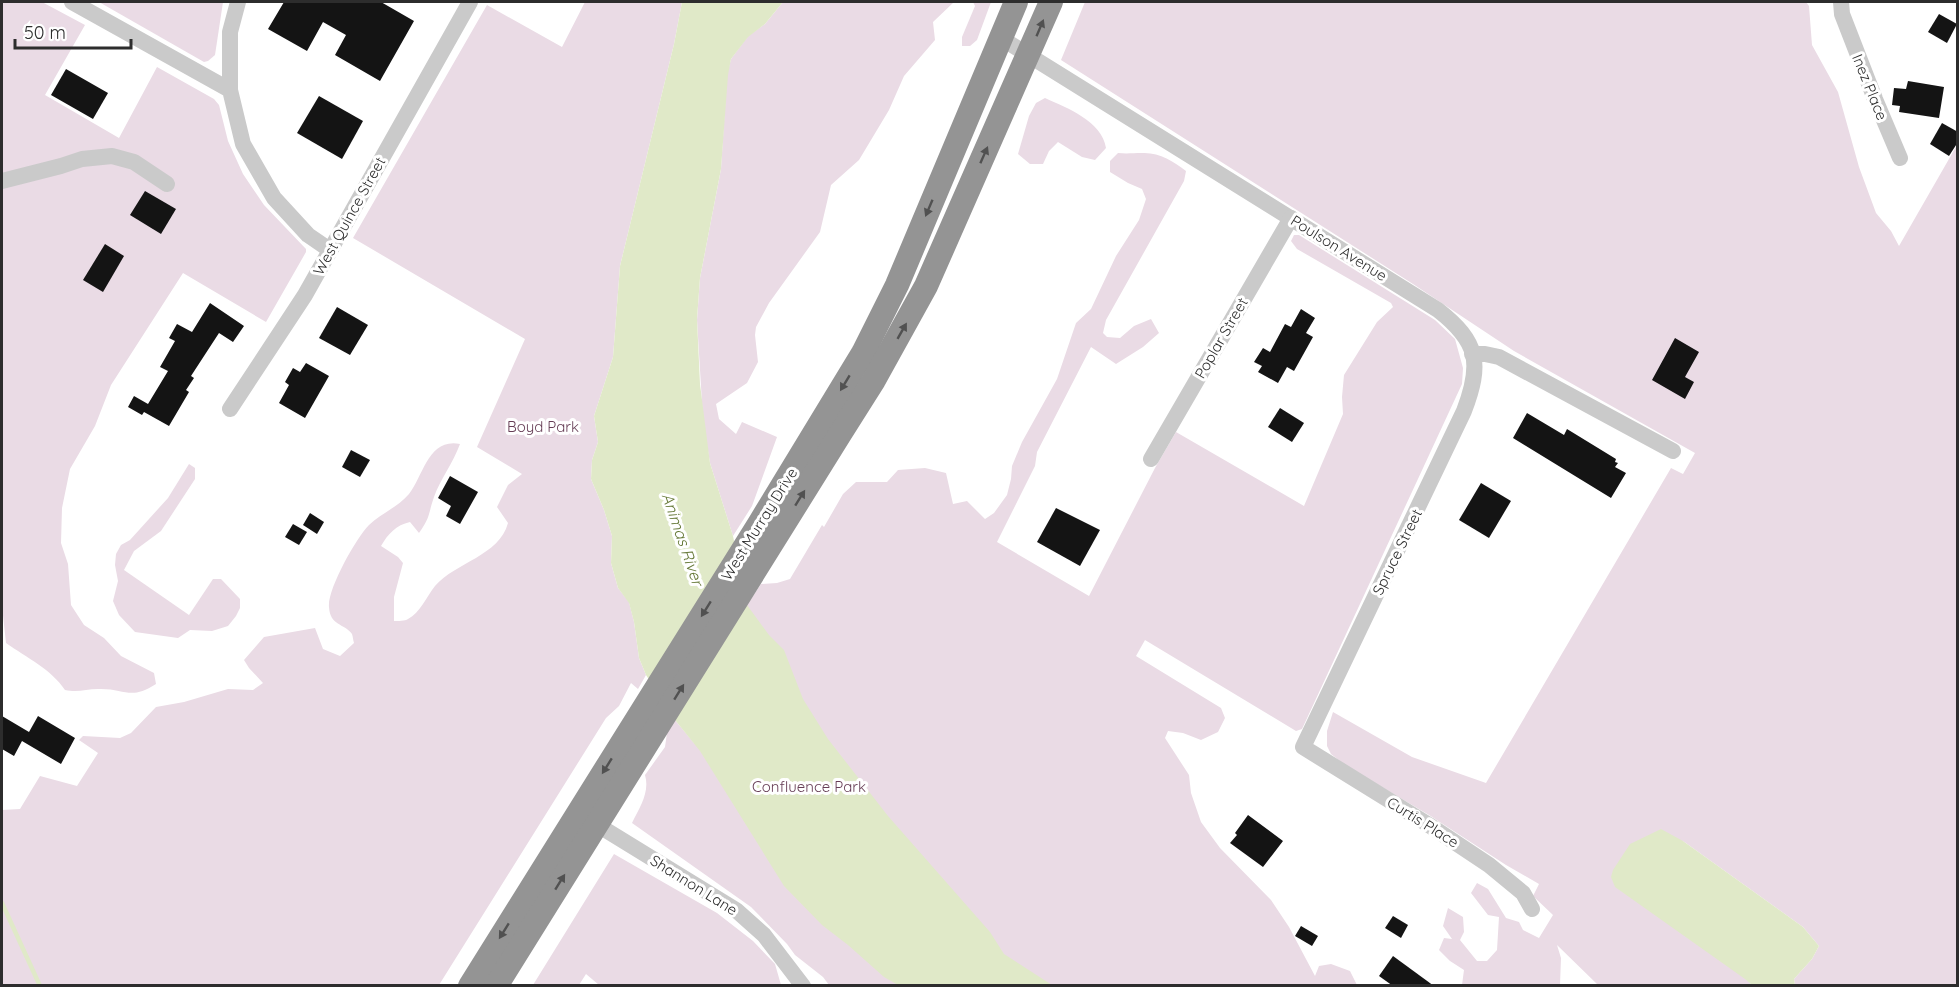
<svg xmlns="http://www.w3.org/2000/svg" width="1959" height="987" font-family="Quicksand,sans-serif">
  <style>
    .green { fill: #eadbe5 }
    .water { fill: #e0e9c8 }
    .lines { fill: none; stroke-linecap: round; stroke-linejoin: round }
    .stream { stroke: #e0e9c8; stroke-width: 4.5 }
    .building { fill: #141414 }
    .minor { stroke: #cacaca; stroke-width: 16 }
    .highway { stroke: #949494; stroke-width: 24 }
    .oneway { fill: #515151 }
    .labels { text-anchor: middle; dominant-baseline: central; stroke-width: 6; stroke-linejoin: round; paint-order: stroke }
    .street-label { font-size: 15px; fill: #2d2d2d; stroke: #fff }
    .park-label { font-size: 15px; fill: #663d55; stroke: #fff }
    .water-label { font-size: 16px; font-style: italic; fill: #667938; stroke: #fff }
  </style>
  <rect width="100%" height="100%" fill="#fff"/>
  <g class="green">
    <path d="M2,2h40l43,23 -40,70 74,43 38,-71 57,32 5,6 9,36 15,33 21,31 42,44v3l-40,70 -83,-49 -72,112 -16,41 -25,43 -8,39 -1,35 7,21 3,41 13,20 20,13 17,18 33,17 2,11c-26,17 -31,4 -58,5 -12,0 -20,4 -33,1 -14,-21 -38,-32 -59,-47l-4,-37z"/>
    <polygon points="99,2 223,2 215,55 208,61 204,62"/>
    <path d="M585,2h97l-8,42 -54,222 -7,91 -19,59 4,26 -6,18 -1,19 13,31 8,26 -1,27 7,25 11,14 5,20 5,36 7,17 -8,14 -7,-6 -12,23 -13,12 -167,267h-437v-175l18,-1 20,-33 37,10 21,-33 -19,-13 4,-4 37,2 11,-5 25,-26 28,-5 44,-13 25,1 10,-7 -14,-15 -5,-8 20,-23 51,-9 8,21 17,7 14,-13c-1,-3 -1,-6 -2,-9 -8,-11 -22,-8 -23,-27 -2,-17 27,-69 40,-82 11,-11 29,-18 40,-31 15,-19 19,-56 51,-50 -7,19 -20,36 -26,53 -6,17 -3,19 -15,36l-9,-11c-14,3 -22,12 -29,24l17,11 5,6 -9,34v24c4,0 11,0 14,-2 12,-6 19,-23 27,-33 21,-24 64,-30 73,-63l-11,-16 11,-22 14,-11 -45,-27 48,-108 -172,-101 134,-233 75,42z"/>
    <polygon points="783,2 954,2 933,22 935,40 904,76 889,110 859,160 831,185 820,232 769,303 756,327 755,335 758,362 747,383 716,404 719,419 736,434 742,422 777,437 752,506 733,536 710,463 703,420 697,320 700,278 721,169 727,75 731,59 748,36 765,24"/>
    <polygon points="973,2 991,2 977,40 970,46 962,46 962,37 975,6"/>
    <polygon points="1085,2 1806,2 1809,6 1812,45 1838,92 1859,167 1876,213 1891,231 1899,246 1957,145 1957,985 1795,985 1794,979 1812,959 1819,946 1803,927 1683,841 1746,979 1752,985 1598,985 1557,945 1561,958 1560,985 1462,985 1464,970 1450,961 1439,950 1444,938 1452,939 1443,926 1448,908 1463,917 1464,932 1460,940 1477,961 1487,961 1497,950 1499,917 1488,915 1471,893 1477,883 1488,889 1506,918 1519,922 1523,930 1539,938 1553,915 1533,896 1539,884 1506,865 1429,815 1345,765 1331,754 1327,746 1327,731 1333,712 1412,757 1486,783 1671,468 1683,474 1695,453 1514,351 1413,284 1061,60"/>
    <path d="M1045,98c22,10 57,23 61,50l-11,12 -13,-3 -24,-15 -9,9 -6,13h-13l-12,-10 11,-38 7,-13z"/>
    <path d="M1118,153c9,1 15,0 24,0 17,-1 31,8 44,18l-2,10 -78,139 -3,13 4,4 13,1 14,-12 17,-7 8,14 -16,14 -27,17 -25,-17 -54,105 -2,14 -38,76 92,54 66,-128 21,-36 128,74 39,-92 -1,-17 2,-22 33,-53 16,-15 -2,-4 -94,-54 -6,-8 3,-6h5l136,85 20,19 8,29 -1,16 -160,345 -6,2 -151,-91 -9,16 85,52 4,10 -7,14 -17,8 -18,-7 -15,-2 -3,7 24,37 2,18 10,29 19,26 51,52 18,27 26,49 4,-10 12,-2 19,7 7,14h-528l-6,-8 -28,-22 -8,-11 -36,-37 -119,-84c8,-16 18,-31 13,-48l20,-28 2,-14 8,-13 19,23 53,-138 14,-21 16,-1 13,-4 32,-54 2,2 19,-33 13,-12h31l11,-12 27,-2 21,5 7,31 14,-3 18,18 9,-6 13,-18 4,-16 1,-13 10,-24 35,-63 19,-56 15,-14 25,-53 23,-36 7,-21 -4,-10 -14,-6 -18,-11v-11z"/>
    <polygon points="189,464 195,468 195,479 161,531 134,551 124,570 189,615 213,579 221,579 240,599 240,608 236,616 228,626 212,631 190,630 178,638 135,632 119,615 113,601 118,581 115,565 116,554 121,545 130,540 168,498"/>
    <polygon points="614,854 717,913 753,941 775,964 781,985 599,985 586,974 579,985 533,985"/>
  </g>
  <g class="water">
    <polygon points="682,2 783,2 765,24 748,37 731,59 728,75 721,169 700,278 697,319 700,384 710,463 733,536 747,605 769,635 784,650 803,699 828,739 888,816 990,932 1004,954 1052,985 898,985 884,977 848,945 822,925 784,886 700,751 675,720 646,675 639,658 634,622 629,603 618,588 611,563 612,536 604,510 591,479 592,460 598,442 594,416 613,357 620,266 674,44"/>
    <polygon points="1661,829 1683,841 1803,927 1819,946 1812,959 1794,979 1795,985 1752,985 1745,979 1615,887 1611,877 1613,870 1630,844"/>
  </g>
  <g class="lines">
    <polyline class="stream" points="2,903 40,986"/>
  </g>
  <g class="building">
    <polygon points="284,2 381,2 414,21 380,81 335,55 346,35 323,22 307,51 268,29"/>
    <polygon points="1939,14 1957,24 1947,43 1928,32"/>
    <polygon points="66,69 108,93 93,119 51,95"/>
    <polygon points="1908,81 1944,87 1939,118 1899,112 1900,106 1892,105 1894,88 1906,89"/>
    <polygon points="319,96 363,121 342,159 297,133"/>
    <polygon points="1942,123 1958,132 1958,142 1949,156 1930,144"/>
    <polygon points="145,191 176,209 161,234 130,215"/>
    <polygon points="105,244 124,256 103,292 83,280"/>
    <polygon points="210,303 244,326 233,342 219,333 191,376 194,378 186,390 189,392 169,426 144,412 142,415 128,407 134,396 148,404 168,371 160,367 175,341 169,338 177,324 192,332"/>
    <polygon points="337,307 368,325 350,355 319,338"/>
    <polygon points="1301,309 1315,318 1306,333 1313,337 1294,371 1287,367 1278,383 1258,372 1262,366 1254,362 1263,348 1270,352 1285,324 1291,327"/>
    <polygon points="1675,338 1699,352 1685,377 1694,382 1685,399 1652,380"/>
    <polygon points="306,363 329,376 305,418 279,403 289,385 285,382 293,368 300,372"/>
    <polygon points="1280,408 1304,423 1292,442 1268,427"/>
    <polygon points="1527,413 1564,435 1567,429 1616,459 1615,462 1618,463 1615,467 1626,473 1611,498 1513,438"/>
    <polygon points="351,450 370,460 360,477 342,467"/>
    <polygon points="450,476 478,492 460,524 446,516 451,506 438,498"/>
    <polygon points="1481,483 1511,501 1489,538 1459,520"/>
    <polygon points="1056,508 1100,530 1080,566 1037,542"/>
    <polygon points="310,513 324,522 317,534 303,525"/>
    <polygon points="293,524 307,532 299,545 285,537"/>
    <polygon points="2,716 29,732 38,716 75,738 61,764 22,741 14,756 2,749"/>
    <polygon points="1248,815 1283,841 1263,867 1230,843 1237,835 1235,833"/>
    <polygon points="1393,916 1408,925 1401,938 1385,928"/>
    <polygon points="1301,926 1318,936 1312,946 1295,936"/>
    <polygon points="1393,956 1434,986 1393,986 1379,976"/>
  </g>
  <g class="lines">
    <g class="minor">
      <polyline points="72,2 230,90 243,144 274,198 308,235 330,250"/>
      <polyline points="1841,2 1842,14 1875,99 1900,158"/>
      <path d="M1001,38l437,272c41,32 44,54 26,101l-161,336 126,78 60,40 34,28 9,16"/>
      <polyline points="230,90 230,32 238,2"/>
      <polyline points="2,181 61,166 82,159 112,156 134,162 167,184"/>
      <polyline points="1472,354 1485,354 1499,357 1673,451"/>
      <polyline points="230,409 305,295 470,2"/>
      <polyline points="1151,459 1291,218"/>
      <polyline points="596,824 736,910 764,935 803,986"/>
    </g>
    <g class="highway">
      <polyline points="470,986 759,524 863,353 897,285 1016,2"/>
      <polyline points="496,986 840,434 874,380 926,286 1051,2"/>
    </g>
  </g>
  <defs><path id="oneway-solid" d="M-6-.8H1V-3.2L6.5 0L1 3.2V.8H-6Z" transform="scale(1.5)"/></defs>
  <g class="oneway">
    <use href="#oneway-solid" transform="translate(1040 28) rotate(-67)"/>
    <use href="#oneway-solid" transform="translate(984 155) rotate(-66)"/>
    <use href="#oneway-solid" transform="translate(929 208) rotate(113)"/>
    <use href="#oneway-solid" transform="translate(902 331) rotate(-60)"/>
    <use href="#oneway-solid" transform="translate(845 383) rotate(121)"/>
    <use href="#oneway-solid" transform="translate(800 498) rotate(-58)"/>
    <use href="#oneway-solid" transform="translate(706 609) rotate(122)"/>
    <use href="#oneway-solid" transform="translate(679 692) rotate(-58)"/>
    <use href="#oneway-solid" transform="translate(607 766) rotate(122)"/>
    <use href="#oneway-solid" transform="translate(560 882) rotate(-58)"/>
    <use href="#oneway-solid" transform="translate(504 931) rotate(122)"/>
  </g>
  <g class="labels">
    <g class="street-label">
      <text transform="translate(1870 87) rotate(68)">Inez Place</text>
      <text transform="translate(349 216) rotate(-61)">West Quince Street</text>
      <text transform="translate(1339 248) rotate(32)">Poulson Avenue</text>
      <text transform="translate(1221 338) rotate(-60)">Poplar Street</text>
      <text transform="translate(759 524) rotate(-58)">West Murray Drive</text>
      <text transform="translate(1397 552) rotate(-64)">Spruce Street</text>
      <text transform="translate(1423 822) rotate(32)">Curtis Place</text>
      <text transform="translate(694 885) rotate(32)">Shannon Lane</text>
    </g>
    <g class="park-label">
      <text x="543" y="426">Boyd Park</text>
      <text x="809" y="786">Confluence Park</text>
    </g>
    <g class="water-label">
      <text transform="translate(683 539) rotate(71)">Animas River</text>
    </g>
  </g>
  <rect width="1959" height="987" fill="none" stroke="#2d2d2d" stroke-width="6"/>
  <path d="M15 39v9h116v-9" fill="none" stroke="#2d2d2d" stroke-width="3"/>
  <text x="24" y="39" font-size="18" fill="#2d2d2d" stroke="#ffffff" stroke-width="4.5" paint-order="stroke">50 m</text>
</svg>
